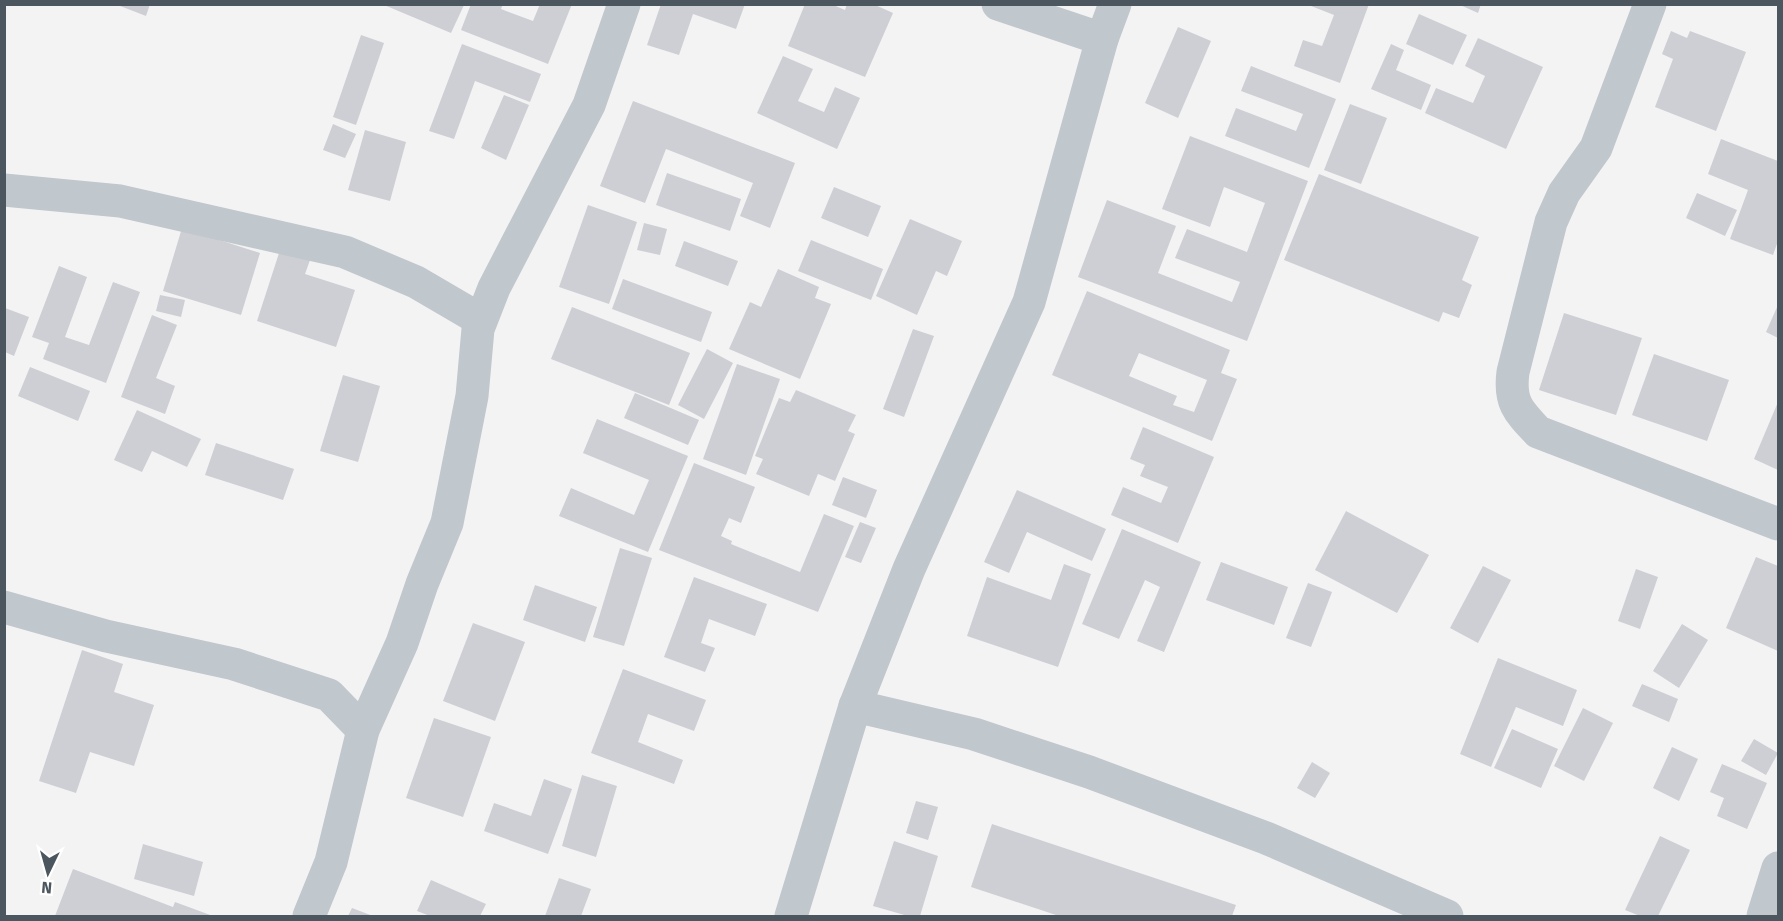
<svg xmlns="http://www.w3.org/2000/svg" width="1783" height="921" font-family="'Fira Sans',sans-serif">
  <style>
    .building { fill: #cdcfd4; fill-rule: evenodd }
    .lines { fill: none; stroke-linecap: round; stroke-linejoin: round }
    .street { stroke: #c0c7cd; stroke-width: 33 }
  </style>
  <rect width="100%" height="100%" fill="#f4f3f3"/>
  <g class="building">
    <polygon points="115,4 150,4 146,16"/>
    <polygon points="471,4 503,4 501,9 533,21 540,4 572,4 548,64 461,30"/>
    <polygon points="661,4 745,4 736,29 693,14 679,55 647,45"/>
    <polygon points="805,4 831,4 845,10 847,4 873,4 893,13 865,77 788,46"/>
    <polygon points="1306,4 1369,4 1340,83 1294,66 1303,40 1322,46 1334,15"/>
    <polygon points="1458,4 1481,4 1478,13"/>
    <polygon points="384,5 464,5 451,33"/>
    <polygon points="1419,14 1467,35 1453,65 1406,44"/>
    <polygon points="1178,27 1211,41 1178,118 1145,103"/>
    <polygon points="1671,31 1687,38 1690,31 1746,52 1716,131 1655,107 1673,59 1662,54"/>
    <polygon points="361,35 384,43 356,125 333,117"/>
    <polygon points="1478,38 1543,67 1506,149 1425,113 1436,88 1473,103 1485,76 1465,66"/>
    <polygon points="462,44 541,74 530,102 475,81 454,139 429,131"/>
    <polygon points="1391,44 1404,50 1396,70 1431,85 1421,110 1371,89"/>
    <polygon points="783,56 813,69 798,101 824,112 835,87 860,98 837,149 757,113"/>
    <polygon points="1251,66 1336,99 1309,168 1225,136 1236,108 1296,131 1303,114 1241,91"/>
    <polygon points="504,95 529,105 506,160 481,148"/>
    <polygon points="633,101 795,163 770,228 740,216 753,183 666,149 645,203 600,186"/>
    <polygon points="1350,104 1387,118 1361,184 1324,170"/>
    <polygon points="333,124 356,134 345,158 323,150"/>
    <polygon points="365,130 406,142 390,201 348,190"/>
    <polygon points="1190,136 1308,181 1247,341 1078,277 1107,200 1176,226 1158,273 1232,302 1240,282 1175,258 1187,229 1247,252 1265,203 1224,187 1210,227 1162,209"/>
    <polygon points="1721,139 1778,161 1778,241 1773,255 1730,239 1748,190 1708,174"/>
    <polygon points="667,173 741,199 730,231 656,205"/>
    <polygon points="1319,174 1479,237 1462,280 1472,285 1459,318 1443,312 1439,322 1284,260"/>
    <polygon points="834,187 881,206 868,237 821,218"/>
    <polygon points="1697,193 1737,210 1725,236 1686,218"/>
    <polygon points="588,205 637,222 609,304 559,287"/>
    <polygon points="910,219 962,241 947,276 936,271 917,315 876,296"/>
    <polygon points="644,223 667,229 660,255 637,250"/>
    <polygon points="182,228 260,253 241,315 163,291"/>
    <polygon points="811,240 883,269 871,300 798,271"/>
    <polygon points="684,241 738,261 728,286 675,266"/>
    <polygon points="280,250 310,260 305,274 355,290 336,347 257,321"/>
    <polygon points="59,266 87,277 65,337 89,345 113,282 140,292 106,383 43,359 49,343 32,337"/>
    <polygon points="778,269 819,287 815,298 831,304 800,379 729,349 750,302 761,307"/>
    <polygon points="623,279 712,312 701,342 612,309"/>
    <path d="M1087,291l143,59 -9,23 16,6 -25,62 -160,-66zM1139,353l68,27 -13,32 -21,-7 4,-9 -48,-20z"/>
    <polygon points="160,295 185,300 181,317 156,311"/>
    <polygon points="1778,305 1778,338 1766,332"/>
    <polygon points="572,307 690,353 669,405 551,359"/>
    <polygon points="5,308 29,317 14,356 5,352"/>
    <polygon points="1564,313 1642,338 1616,415 1539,390"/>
    <polygon points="152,315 177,325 156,378 175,386 165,414 121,397"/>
    <polygon points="913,329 934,336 904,417 883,409"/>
    <polygon points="707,349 733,363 704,419 678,405"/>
    <polygon points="1654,354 1729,380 1707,441 1632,415"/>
    <polygon points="737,364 780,379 746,475 703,459"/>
    <polygon points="30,367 90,391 78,421 18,396"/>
    <polygon points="343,375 380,386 358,462 320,451"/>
    <polygon points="796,390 856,415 848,431 855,434 835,481 818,474 809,496 756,474 763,459 755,456 779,398 790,402"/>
    <polygon points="635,393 699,420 688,445 624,418"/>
    <polygon points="1778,402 1778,470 1754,459"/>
    <polygon points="137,410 201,439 187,467 152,451 142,472 114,460"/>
    <polygon points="597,419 688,456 648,552 559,516 571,488 634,515 649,480 583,453"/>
    <polygon points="1143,427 1214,457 1178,543 1111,515 1123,487 1161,503 1168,487 1140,476 1145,465 1130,459"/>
    <polygon points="216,443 294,469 283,500 205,475"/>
    <polygon points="694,463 755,487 741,523 729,518 721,536 732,541 731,544 800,572 824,514 854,526 818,612 659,550"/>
    <polygon points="843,477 877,490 866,518 832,505"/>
    <polygon points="1017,490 1106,529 1092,561 1027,532 1009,573 984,562"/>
    <polygon points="1346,511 1429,555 1397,613 1315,570"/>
    <polygon points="860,522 876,528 861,563 845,557"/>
    <polygon points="1122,529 1201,562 1164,652 1137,641 1160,587 1145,580 1119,639 1082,624"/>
    <polygon points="620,548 652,558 624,646 593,637"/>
    <polygon points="1756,557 1778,566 1778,651 1726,628"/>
    <polygon points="1221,562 1288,587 1274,625 1206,600"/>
    <polygon points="1064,564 1091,574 1058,667 967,636 987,577 1051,600"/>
    <polygon points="1483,566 1511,580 1478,643 1450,628"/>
    <polygon points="1636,569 1658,577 1640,629 1618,621"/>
    <polygon points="694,577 767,604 755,636 709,619 701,643 715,648 705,672 664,657"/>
    <polygon points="1308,583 1332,592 1311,647 1286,638"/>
    <polygon points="535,585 597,607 585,642 523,620"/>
    <polygon points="473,623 525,642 495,721 443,701"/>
    <polygon points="1682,624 1708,640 1679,688 1653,671"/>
    <polygon points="82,650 123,664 114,692 154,705 134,766 90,752 76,793 39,781"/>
    <polygon points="1498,658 1577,690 1563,726 1516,707 1491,767 1460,754"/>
    <polygon points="623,669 706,700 694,731 648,714 638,742 683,760 674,784 591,753"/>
    <polygon points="1642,684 1678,699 1669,722 1632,706"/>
    <polygon points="1583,708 1613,723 1584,781 1554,766"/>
    <polygon points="434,718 491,737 463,817 406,798"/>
    <polygon points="1512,729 1558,749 1541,788 1494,768"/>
    <polygon points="1754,739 1778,753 1766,775 1741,761"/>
    <polygon points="1672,747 1698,759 1679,801 1653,788"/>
    <polygon points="1312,762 1330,773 1315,798 1297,788"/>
    <polygon points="1722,764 1767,783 1747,829 1717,816 1724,798 1710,792"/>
    <polygon points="582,775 617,786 596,857 562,846"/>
    <polygon points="544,779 572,789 548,854 484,831 494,803 531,816"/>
    <polygon points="916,801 938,807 928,840 906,833"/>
    <polygon points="992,824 1236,905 1232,916 1059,916 971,887"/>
    <polygon points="1660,836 1690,850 1658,916 1640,916 1625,910"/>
    <polygon points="894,841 938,856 920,916 908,916 873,906"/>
    <polygon points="143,844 203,862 194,896 134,879"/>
    <polygon points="73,869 173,907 175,902 213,916 55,916"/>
    <polygon points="559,878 591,889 581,916 545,916"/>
    <polygon points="431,880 486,904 480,916 430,916 417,911"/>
    <polygon points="352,908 373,916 348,916"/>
  </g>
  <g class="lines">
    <g class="street">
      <polyline points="998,4 1102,39"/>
      <path d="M1650,4l-54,144 -32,45 -13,29 -38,150c-4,30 5,39 25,60l240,92"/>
      <polyline points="4,190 120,201 345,252 416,282 481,320"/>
      <polyline points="4,607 106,636 234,664 329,695 363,730"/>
      <polyline points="855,706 974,734 1089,772 1266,838 1447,916"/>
      <polyline points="309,916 331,862 363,730 402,643 422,584 447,523 472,396 478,329 494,288 589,105 624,4"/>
      <polyline points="791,916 855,706 909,569 1029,302 1102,39 1115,4"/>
      <polyline points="1763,916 1778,868"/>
    </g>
  </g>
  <rect width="1783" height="921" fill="none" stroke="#4c565e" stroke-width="12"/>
  <g transform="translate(48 873) rotate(185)" stroke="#ffffff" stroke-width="4.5" paint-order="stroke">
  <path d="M0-4.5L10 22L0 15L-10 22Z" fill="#4c565e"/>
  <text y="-9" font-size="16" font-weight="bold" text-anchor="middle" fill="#4c565e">N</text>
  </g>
</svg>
